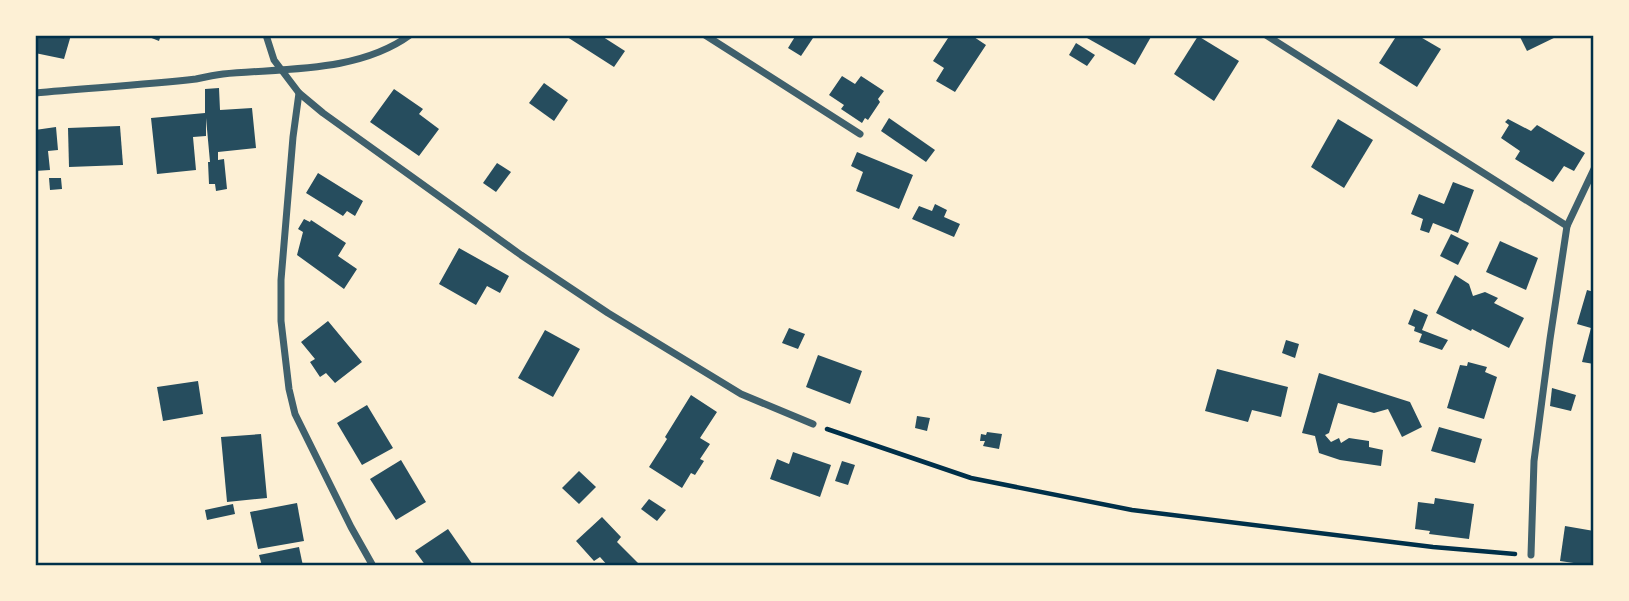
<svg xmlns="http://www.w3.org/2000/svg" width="1629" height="601" font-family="'PT Serif',serif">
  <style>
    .building { fill: #264d5e }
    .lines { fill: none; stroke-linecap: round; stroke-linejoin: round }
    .path { stroke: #003049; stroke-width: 4.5 }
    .minor { stroke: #3f606c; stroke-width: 7 }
    .neatline { fill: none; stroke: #003049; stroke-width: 2.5 }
  </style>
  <rect width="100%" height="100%" fill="#fdf0d5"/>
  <g class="building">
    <polygon points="35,35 71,35 64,59 35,53"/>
    <polygon points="144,35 161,35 159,41"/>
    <polygon points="564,35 600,35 625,51 614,67"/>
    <polygon points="796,35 815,35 801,56 788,48"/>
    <polygon points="950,35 971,35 986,45 955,92 936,81 944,68 933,61"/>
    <polygon points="1089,35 1152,35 1135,65 1087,38"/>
    <polygon points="1397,35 1417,35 1441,49 1417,87 1379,63"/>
    <polygon points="1519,35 1560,35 1527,51"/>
    <polygon points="1198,36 1239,61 1214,101 1174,74"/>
    <polygon points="1076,43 1095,55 1087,66 1069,55"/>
    <polygon points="842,76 855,84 861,76 884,91 878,99 880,102 868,120 865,118 862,123 841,109 844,105 829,95"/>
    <polygon points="544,83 568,100 554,121 529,103"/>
    <polygon points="219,88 220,110 252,108 256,148 218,152 218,160 224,159 227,189 216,191 215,184 209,184 208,162 210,162 206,118 206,136 193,137 196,170 157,174 151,118 205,113 205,89"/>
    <polygon points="394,89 423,109 419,114 439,129 419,156 370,122"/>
    <polygon points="889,118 935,150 926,162 881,131"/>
    <polygon points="1338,119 1373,140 1344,188 1311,167"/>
    <polygon points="1508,119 1531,131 1537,125 1585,153 1574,171 1564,166 1553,182 1515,159 1520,151 1501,138 1509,125 1505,122"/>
    <polygon points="120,126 123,165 69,167 68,128"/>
    <polygon points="56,127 58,150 48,151 50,170 35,171 35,130"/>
    <polygon points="857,152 913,175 899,209 856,191 863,172 851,166"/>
    <polygon points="497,163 511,172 496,192 483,183"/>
    <polygon points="318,173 363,201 355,216 347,211 343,216 306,193"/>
    <polygon points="49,178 61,178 62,189 50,190"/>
    <polygon points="1453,182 1474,190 1458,233 1433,223 1429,233 1420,230 1423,219 1411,214 1419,194 1444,204"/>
    <polygon points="935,204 947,210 944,217 960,224 954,237 912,219 919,206 932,211"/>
    <polygon points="304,219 310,222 311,220 346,243 338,256 357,269 344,289 297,255 303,232 298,229"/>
    <polygon points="1451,234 1469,243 1458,265 1440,256"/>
    <polygon points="1500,241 1538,258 1526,290 1486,272"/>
    <polygon points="459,248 509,276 500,293 487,286 476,305 439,284"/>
    <polygon points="1455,275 1469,284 1473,296 1485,292 1498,298 1494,303 1524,318 1509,348 1472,329 1471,331 1436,313"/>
    <polygon points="1587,290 1594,292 1594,364 1582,362 1591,328 1577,324"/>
    <polygon points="1414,309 1428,315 1422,330 1448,340 1442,350 1419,342 1422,334 1414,331 1415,327 1408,324"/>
    <polygon points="328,321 362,362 335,383 326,373 320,377 310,362 315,359 301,342"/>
    <polygon points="789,328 805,334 798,349 782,343"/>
    <polygon points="545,330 580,349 553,397 518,378"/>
    <polygon points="1286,340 1299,344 1295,358 1282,353"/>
    <polygon points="818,355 862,371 850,404 806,387"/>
    <polygon points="1468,362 1487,367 1485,372 1497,377 1484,419 1447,408 1460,365 1467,366"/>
    <polygon points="1217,369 1288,387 1281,417 1252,410 1248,422 1205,411"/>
    <polygon points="1319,373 1410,402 1422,427 1402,437 1388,409 1374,413 1338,403 1329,433 1325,435 1331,442 1339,438 1341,443 1349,438 1369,441 1369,447 1383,450 1381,466 1340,460 1319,453 1315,436 1302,433"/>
    <polygon points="198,381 203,414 163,421 157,387"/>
    <polygon points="1552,388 1576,395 1571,411 1550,406"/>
    <polygon points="691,395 717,412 700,438 710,444 700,459 704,461 695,475 691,473 682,488 649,467 667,439 665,437"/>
    <polygon points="367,405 393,448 362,465 337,423"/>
    <polygon points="917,416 930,418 927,431 915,428"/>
    <polygon points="1439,427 1482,439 1475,463 1431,451"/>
    <polygon points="987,432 1002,434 999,449 983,446 985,441 980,441 981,434 986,435"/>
    <polygon points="261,434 267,498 227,502 221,437"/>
    <polygon points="793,452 831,465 820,497 770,479 777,459 789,464"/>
    <polygon points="401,460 426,502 396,520 370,479"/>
    <polygon points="842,461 855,465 848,485 835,481"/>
    <polygon points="579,471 596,487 579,504 562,488"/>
    <polygon points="1435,498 1474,504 1469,539 1429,534 1430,531 1415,529 1418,502 1434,504"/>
    <polygon points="649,499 666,510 657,521 641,509"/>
    <polygon points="297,503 304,541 258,549 250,512"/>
    <polygon points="233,504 235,514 207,520 205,510"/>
    <polygon points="602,517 621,537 617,542 641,566 608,566 600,557 594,561 576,541"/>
    <polygon points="1565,526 1594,531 1594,566 1560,561"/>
    <polygon points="448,529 473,565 472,566 426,566 415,551"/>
    <polygon points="299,547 303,566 262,566 259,555"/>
  </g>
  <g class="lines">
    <polyline class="path" points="827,429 971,478 1132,510 1433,547 1515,554"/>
    <g class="minor">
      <polyline points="266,35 274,60 299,93 293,137 281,280 281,321 289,389 295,414 351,527 373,566"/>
      <polyline points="705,35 860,134"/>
      <polyline points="1266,35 1567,226"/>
      <path d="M35,93c54,-5 108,-8 161,-14 9,-2 18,-4 27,-5 60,-6 135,-1 187,-39"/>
      <polyline points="299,93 323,113 521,255 608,313 741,394 813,424"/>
      <polyline points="1531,555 1534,461 1550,339 1567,226 1594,169"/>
    </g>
  </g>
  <rect width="1629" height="601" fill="none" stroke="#fdf0d5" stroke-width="74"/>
  <rect x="37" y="37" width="1555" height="527" class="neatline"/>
</svg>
